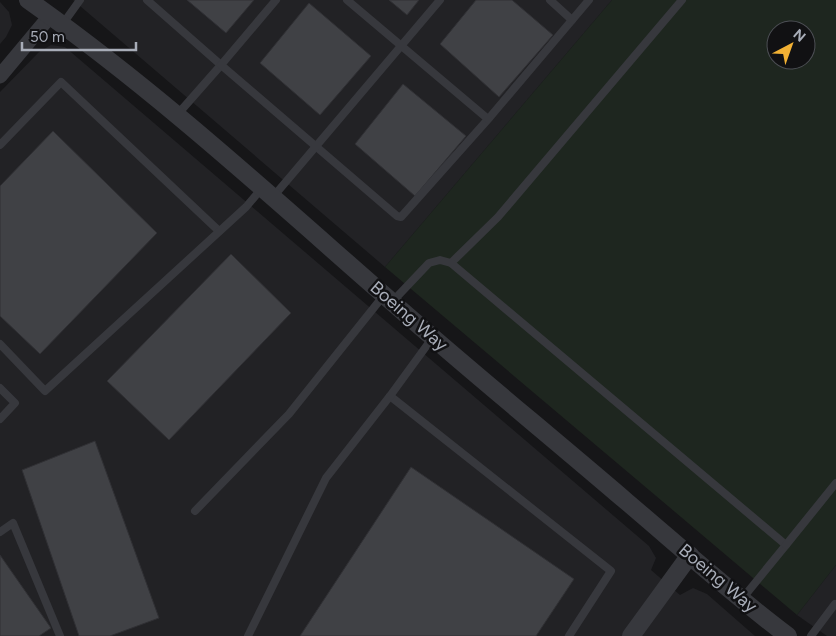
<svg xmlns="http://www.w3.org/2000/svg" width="836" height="636" font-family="Figtree,sans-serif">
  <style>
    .built { fill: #222225 }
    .green { fill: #1e261f; fill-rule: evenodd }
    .building { fill: #404145; stroke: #303034 }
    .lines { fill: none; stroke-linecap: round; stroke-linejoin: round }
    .service { stroke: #37383d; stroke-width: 8 }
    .minor { stroke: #37383d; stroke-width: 15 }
    .tertiary { stroke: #37383d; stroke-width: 18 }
    .labels { text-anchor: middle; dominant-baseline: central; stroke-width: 5; stroke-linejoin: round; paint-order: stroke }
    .street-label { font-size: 18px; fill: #a8adb8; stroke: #111113 }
  </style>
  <rect width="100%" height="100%" fill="#161618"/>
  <g class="built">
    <polygon points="73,0 612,0 385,267"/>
    <polygon points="0,2 9,12 12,25 6,37 0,44"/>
    <polygon points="51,45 65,47 649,546 656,558 651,570 680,595 693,588 707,594 755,636 0,636 0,92 39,52"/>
    <polygon points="836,565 836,636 827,636 797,615"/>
  </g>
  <path class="green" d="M612,0h224v565l-39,50 -412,-348zM776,30h30v30h-30z"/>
  <g class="building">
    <polygon points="187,0 254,0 226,33"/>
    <polygon points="389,0 419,0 407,15"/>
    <polygon points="476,0 512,0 553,35 499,97 440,44"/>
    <polygon points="309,3 371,56 320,115 260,63"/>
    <polygon points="403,84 466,136 415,196 355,144"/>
    <polygon points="53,131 157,233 40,354 0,316 0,186"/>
    <polygon points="231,254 291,313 169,440 107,381"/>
    <polygon points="95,441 159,618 110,636 79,636 22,470"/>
    <polygon points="411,467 574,579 536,636 300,636"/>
    <polygon points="0,555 51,628 39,636 0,636"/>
  </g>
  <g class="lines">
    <g class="service">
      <polyline points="147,0 221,65 177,115"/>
      <polyline points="276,0 221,65 397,216 401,217 490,117 589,0"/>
      <polyline points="347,0 488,119"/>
      <polyline points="550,0 572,20"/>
      <polyline points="62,25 80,0"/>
      <polyline points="0,145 61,82 219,231"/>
      <polyline points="273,197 440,0"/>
      <polyline points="451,263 498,217 682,0"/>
      <polyline points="392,302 429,263 440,260 451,263 786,545 742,599"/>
      <polyline points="0,344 45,391 246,207 262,188"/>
      <polyline points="0,388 15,403 0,419"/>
      <polyline points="390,396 611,571 569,636"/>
      <polyline points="195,511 289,414 384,295"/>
      <polyline points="0,532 13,523 60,636"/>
      <polyline points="786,545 836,483"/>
      <polyline points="248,636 326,478 390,396 433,337"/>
      <polyline points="811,636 835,604"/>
    </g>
    <polyline class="minor" points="0,76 50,16"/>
    <g class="tertiary">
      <path d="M28,0c129,91 245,198 364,302 77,68 157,133 235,200 53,45 105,92 161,134"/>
      <polyline points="631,636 690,555"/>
    </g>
  </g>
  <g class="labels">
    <g class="street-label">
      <text transform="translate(409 316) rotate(41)">Boeing Way</text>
      <text transform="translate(718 578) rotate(40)">Boeing Way</text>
    </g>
  </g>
  <g transform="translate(791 45) rotate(41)"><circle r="24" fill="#111113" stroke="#4d4f55"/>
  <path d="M0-4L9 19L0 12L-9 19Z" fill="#f2b134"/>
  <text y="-8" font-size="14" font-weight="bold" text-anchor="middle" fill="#a8adb8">N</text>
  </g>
  <path d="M22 42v8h114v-8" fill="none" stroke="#a8adb8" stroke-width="2.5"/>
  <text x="30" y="42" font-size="15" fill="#a8adb8" stroke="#111113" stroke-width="4" paint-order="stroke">50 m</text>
</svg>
